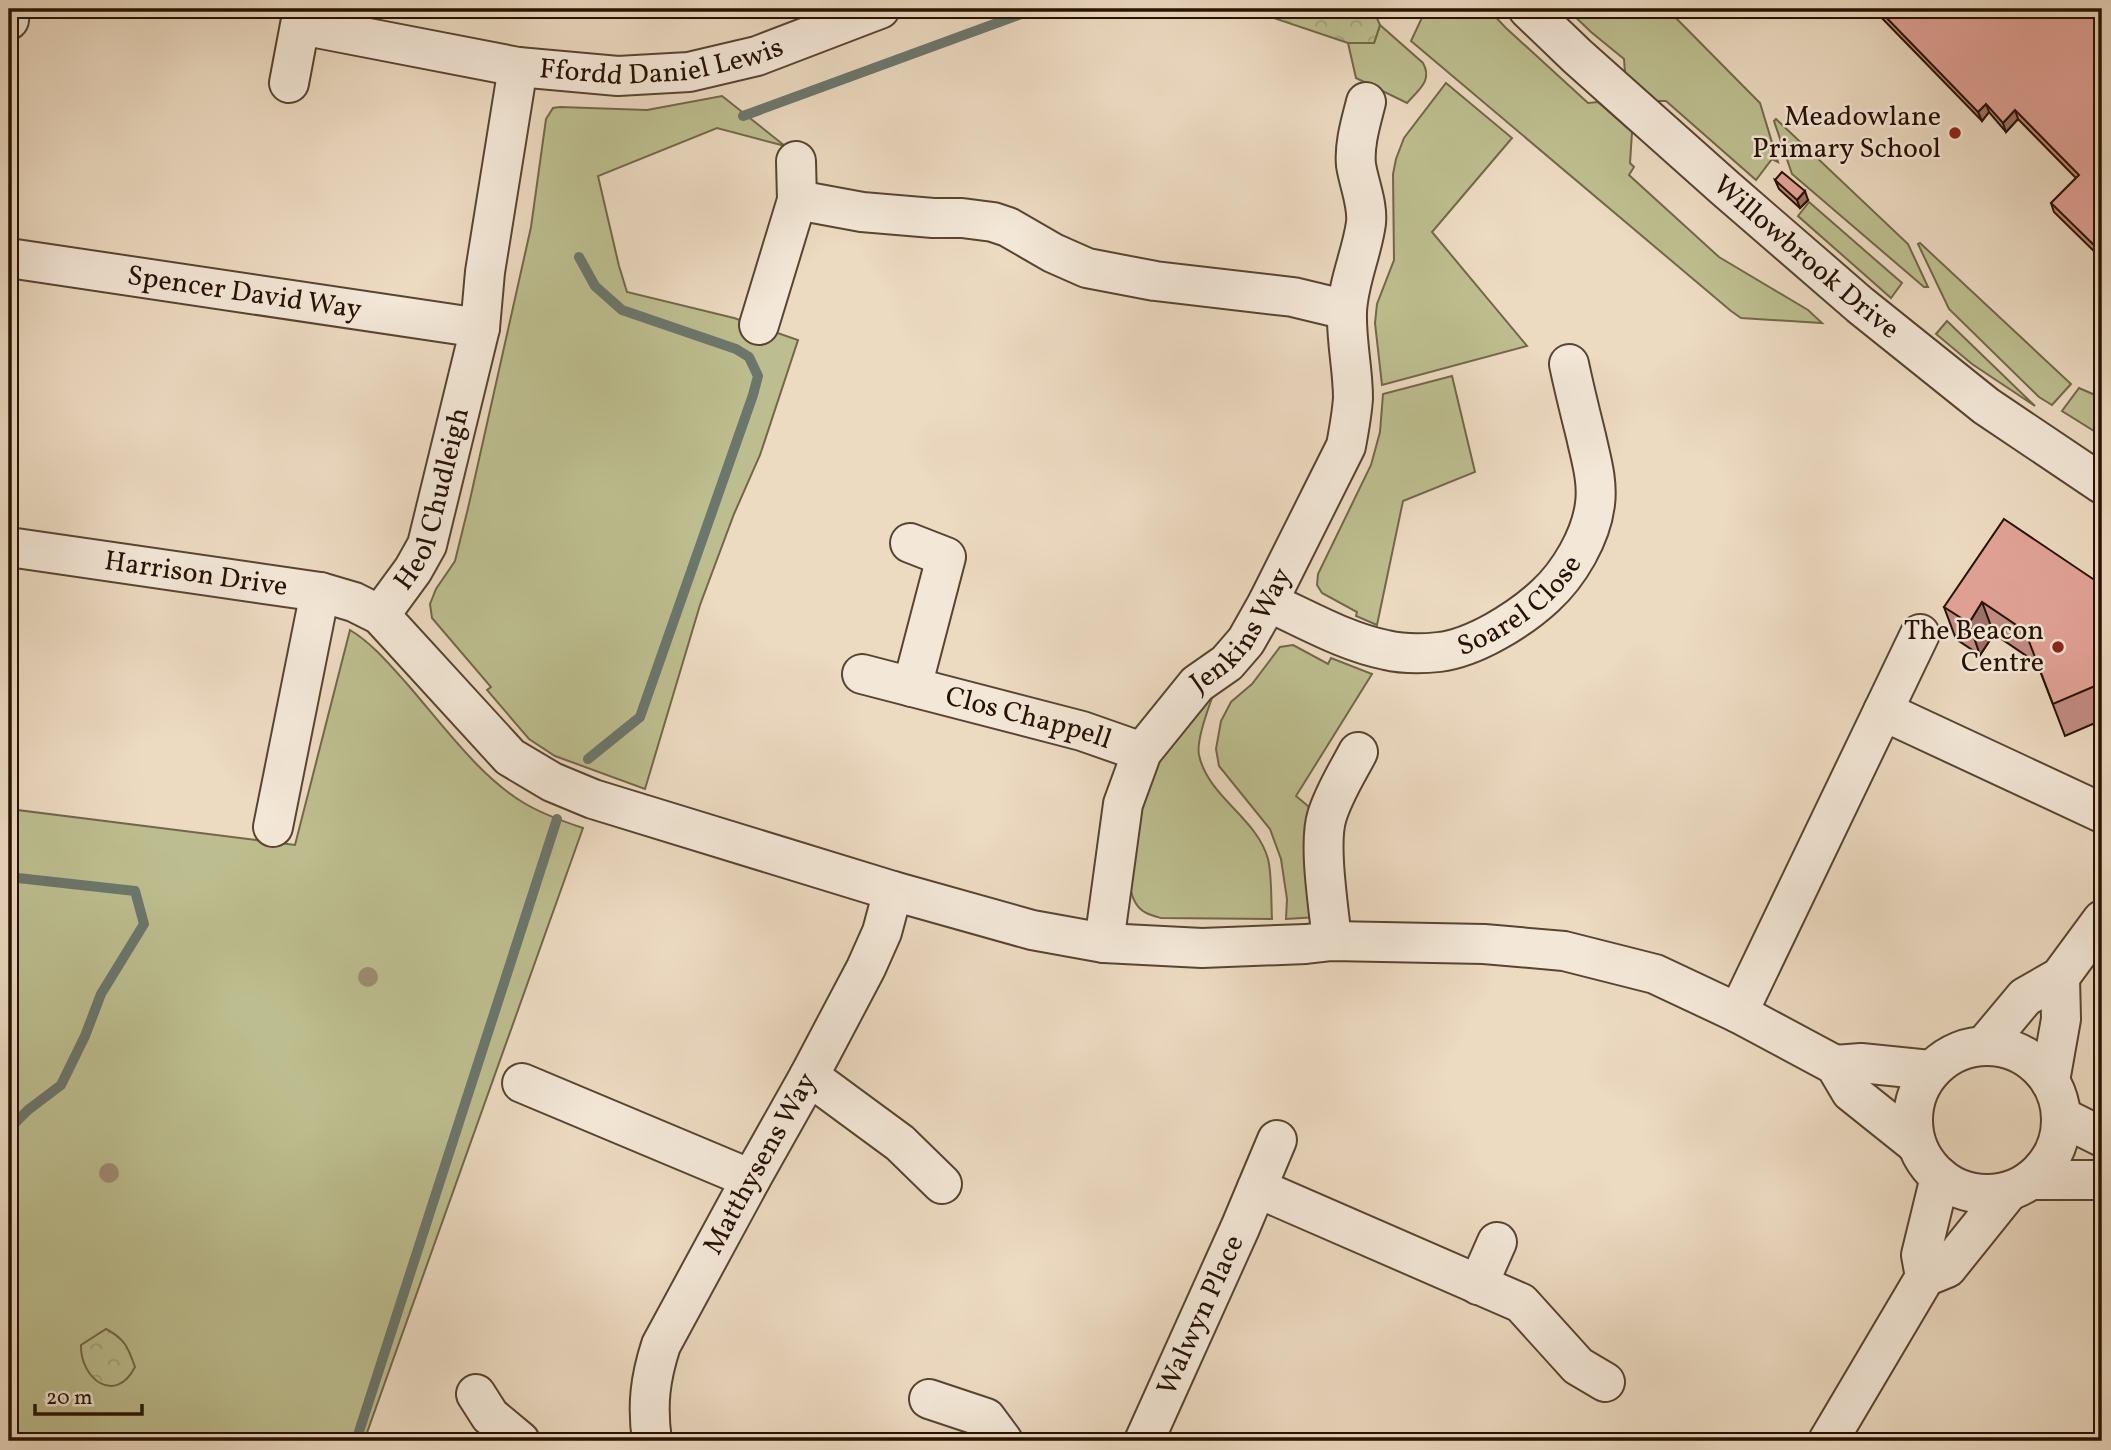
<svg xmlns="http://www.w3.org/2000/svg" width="2111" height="1450" font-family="Vollkorn,serif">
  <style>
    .green { fill: #bdbe8f; stroke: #726848; stroke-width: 2 }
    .forest { fill: url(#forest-crowns); stroke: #726848; stroke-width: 2 }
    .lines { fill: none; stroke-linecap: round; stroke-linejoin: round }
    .stream { stroke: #6b776c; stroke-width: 10 }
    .minor-casing { stroke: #584430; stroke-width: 42 }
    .minor { stroke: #f3e7d7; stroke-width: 38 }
    .tree { fill: #9d8d72 }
    .wall { fill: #c28c83; stroke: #271200; stroke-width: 2 }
    .shaded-wall { fill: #9e726a; stroke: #271200; stroke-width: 2 }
    .building { fill: #e2a398; stroke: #271200; stroke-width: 2 }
    .poi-dot { fill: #8f2418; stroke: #f3e7d7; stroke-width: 2.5 }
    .labels { text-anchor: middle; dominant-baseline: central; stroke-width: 5; stroke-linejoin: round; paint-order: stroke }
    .street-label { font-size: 28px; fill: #271200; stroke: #f3e7d7 }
    .poi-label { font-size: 28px; fill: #271200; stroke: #f3e7d7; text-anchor: end }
  </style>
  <defs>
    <pattern id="forest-crowns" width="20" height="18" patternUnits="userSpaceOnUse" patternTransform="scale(1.75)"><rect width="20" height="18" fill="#bdbe8f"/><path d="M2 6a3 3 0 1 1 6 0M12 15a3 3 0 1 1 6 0" fill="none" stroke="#a2a27a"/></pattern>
  </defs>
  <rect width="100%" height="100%" fill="#ecdac1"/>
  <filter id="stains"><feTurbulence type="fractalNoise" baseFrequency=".00286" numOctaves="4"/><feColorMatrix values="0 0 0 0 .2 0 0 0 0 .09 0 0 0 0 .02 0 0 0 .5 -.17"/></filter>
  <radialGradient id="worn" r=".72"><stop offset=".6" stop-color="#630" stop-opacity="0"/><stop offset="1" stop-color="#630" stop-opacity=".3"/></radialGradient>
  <g class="green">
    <polygon points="1426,9 1488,9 1506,28 1588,103 1598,102 1632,132 1630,163 1634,167 1629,175 1719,257 1808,310 1822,323 1741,318 1731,311 1411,41"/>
    <polygon points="1567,9 1667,9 1760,103 1778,162 1772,159 1756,180 1666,101 1657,101 1625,73 1624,59 1591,32"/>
    <path d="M1380,25l43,38c10,18 -5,27 -16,40l-51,-25 -8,-35h26z"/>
    <polygon points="1446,83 1512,138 1432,232 1527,346 1382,385 1375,323 1377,304 1394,260 1393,174 1396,159 1404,138"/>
    <polygon points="722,96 785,146 717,128 598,176 619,266 627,292 734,318 798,340 760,455 734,514 700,605 645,789 555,756 529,739 487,690 491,687 432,618 430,604 436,589 455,561 469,504 531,227 546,119 553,108 560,107 647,110"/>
    <polygon points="1776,119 1908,244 1928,287 1924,287 1792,174 1774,121"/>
    <polygon points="1809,202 1902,283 1891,298 1798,216"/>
    <polygon points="1920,243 2071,384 2052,405 2039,397 1949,309 1918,244"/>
    <polygon points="1947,321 2035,406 1972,364 1936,334"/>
    <polygon points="1452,376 1475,472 1403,501 1377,625 1356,616 1357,612 1322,593 1317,585 1318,574 1371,465 1380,432 1383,394"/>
    <polygon points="2079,388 2102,398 2102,436 2062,411"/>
    <path d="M350,630c23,14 40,35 58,55 33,38 72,92 116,118 18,11 38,18 59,25l-219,613h-355v-632l286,36z"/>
    <polygon points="1293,645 1328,664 1331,658 1372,674 1296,796 1308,806 1315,826 1318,917 1286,919 1287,899 1281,859 1270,829 1219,766 1216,749 1221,721 1231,702 1252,684 1280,647"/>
    <path d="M1214,692c-5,15 -18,48 -15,63 9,42 58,63 69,104 4,15 3,44 4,60l-111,-1c-11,-3 -20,-5 -26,-16 -19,-33 14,-133 35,-163 12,-17 30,-32 44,-47z"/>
  </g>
  <g class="forest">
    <polygon points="1247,9 1373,9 1380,25 1374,43 1348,43"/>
    <path d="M106,1329c19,10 22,18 29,38 -20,39 -55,11 -54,-22z"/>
  </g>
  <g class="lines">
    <g class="stream">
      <polyline points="743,116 1035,9"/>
      <polyline points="579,257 595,286 622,310 736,349 749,357 758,376 753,395 640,717 588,759"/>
      <polyline points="9,877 135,891 144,924 101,994 85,1036 61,1085 28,1110 9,1129"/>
      <polyline points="356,1441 557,819"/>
    </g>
    <g class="minor-casing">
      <g id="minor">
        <path id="s1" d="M1528,9l49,47 148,132 135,117 126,101 116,78"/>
        <polyline points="9,20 10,9"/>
        <path id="s2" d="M301,25l217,42 100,9 71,-4 68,-16 123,-47"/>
        <polyline points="289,83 303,9"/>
        <polyline points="797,200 862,212 933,218 962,218 993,222 1008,227 1053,253 1087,268 1155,281 1293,297 1347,310"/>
        <path id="s3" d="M9,258l471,70"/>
        <polyline points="759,325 797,200 796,161"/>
        <polyline points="910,543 946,557 912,687"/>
        <path id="s4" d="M9,547l311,45 34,10 26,13 130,142 42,25 41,17 300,92 139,39 72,13 98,5 104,-4 26,-3 152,3 80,7 91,23 83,39 97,52 16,27 65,52"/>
        <path id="s5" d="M1268,602c38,17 77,40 118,48 17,4 35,4 53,2 35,-4 80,-32 106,-56 24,-22 46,-59 50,-92 3,-23 -4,-45 -9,-68 -6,-24 -12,-48 -17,-72"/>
        <path id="s6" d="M380,615l33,-45 14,-25 53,-217 5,-56 33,-205"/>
        <path id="s7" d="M862,674l220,57 60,21"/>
        <polyline points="1883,711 2102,813"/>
        <polyline points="273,827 320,592"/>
        <path d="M1332,941c-3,-32 -14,-97 -5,-125 7,-23 20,-43 31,-64"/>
        <path id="s8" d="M1104,943l19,-139 19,-52 55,-68 30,-21 19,-22 22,-39 78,-156c3,-16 6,-32 7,-48 0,-29 -7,-57 -6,-86 1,-30 15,-59 19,-89 2,-19 -7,-39 -10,-58 -2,-21 5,-43 10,-63"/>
        <polyline points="1738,1013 1920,634"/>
        <circle cx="1987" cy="1120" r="74"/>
        <polyline points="1984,1046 2025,997 2060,977 2102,920"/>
        <polyline points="1835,1065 1861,1063 1930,1070"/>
        <polyline points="809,1076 900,1143 942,1184"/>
        <polyline points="2050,1081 2061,1019 2060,977"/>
        <polyline points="522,1083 751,1179"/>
        <polyline points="2062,1117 2102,1137"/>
        <polyline points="2031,1180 2102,1180"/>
        <polyline points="1257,1188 1521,1303 1578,1366 1605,1382"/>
        <polyline points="1925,1277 1921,1255 1940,1177"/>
        <polyline points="1478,1285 1497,1242"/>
        <polyline points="476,1394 490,1416 520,1441"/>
        <polyline points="929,1399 986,1418 1003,1441"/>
        <path id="s9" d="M652,1441c-5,-36 -2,-62 9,-96l90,-166 58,-103 57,-108 16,-36 11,-41"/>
        <path id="s10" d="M1144,1441l96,-213 37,-88"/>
        <polyline points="1828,1441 1925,1277 1947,1268 2008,1192"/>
      </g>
    </g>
    <use href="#minor" class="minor"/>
  </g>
  <g class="tree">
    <circle cx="368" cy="977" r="10"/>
    <circle cx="109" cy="1173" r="10"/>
  </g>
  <g class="wall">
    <polygon points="1873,9 2102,9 2102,259 2054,212 2051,203 2076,178 2018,119 2006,132 1989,112 1982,121"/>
    <polygon points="1775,180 1808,200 1800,208 1779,189"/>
    <polygon points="2102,579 2102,720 2065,736 2037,663 1994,634 1980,655 1956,639 1944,607 2096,581"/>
  </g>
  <g class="shaded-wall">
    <polygon points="1986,104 1989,112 1982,121 1978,112"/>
    <polygon points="2015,110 2018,119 2006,132 2003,123"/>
    <polygon points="1805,191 1808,200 1800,208 1797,200"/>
    <polygon points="1982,602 1994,634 1980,655 1969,623"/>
  </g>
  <g class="building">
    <polygon points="1878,9 2102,9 2102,249 2100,251 2051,203 2079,175 2015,110 2003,123 1986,104 1978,112"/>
    <polygon points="1782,172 1805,191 1797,200 1775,180"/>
    <polygon points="2004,519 2096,581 2102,579 2102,683 2053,704 2025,631 1982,602 1969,623 1944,607"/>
  </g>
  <g class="poi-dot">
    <circle cx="1955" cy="133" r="7"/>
    <circle cx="2058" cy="647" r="7"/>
  </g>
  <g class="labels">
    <g class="street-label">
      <text stroke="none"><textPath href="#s2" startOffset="366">Ffordd Daniel Lewis</textPath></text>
      <text stroke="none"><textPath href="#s1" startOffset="373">Willowbrook Drive</textPath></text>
      <text stroke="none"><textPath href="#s3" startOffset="238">Spencer David Way</textPath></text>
      <text stroke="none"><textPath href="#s6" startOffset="130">Heol Chudleigh</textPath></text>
      <text stroke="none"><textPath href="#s4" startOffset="189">Harrison Drive</textPath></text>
      <text stroke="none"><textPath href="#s5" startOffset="276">Soarel Close</textPath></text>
      <text stroke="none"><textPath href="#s8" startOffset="354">Jenkins Way</textPath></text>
      <text stroke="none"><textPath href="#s7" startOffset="172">Clos Chappell</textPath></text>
      <text stroke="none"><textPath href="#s9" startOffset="304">Matthysens Way</textPath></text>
      <text stroke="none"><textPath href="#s10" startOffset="138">Walwyn Place</textPath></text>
    </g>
    <g class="poi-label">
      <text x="1941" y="117">Meadowlane<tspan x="1941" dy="32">Primary School</tspan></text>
      <text x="2044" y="631">The Beacon<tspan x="2044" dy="32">Centre</tspan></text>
    </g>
  </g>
  <rect width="2111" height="1450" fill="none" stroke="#ecdac1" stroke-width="35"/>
  <rect x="10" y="10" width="2090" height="1429" fill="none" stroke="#271200" stroke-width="3.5"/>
  <rect x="18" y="18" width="2076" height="1415" fill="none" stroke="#271200" stroke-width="2"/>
  <path d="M35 1404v10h107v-10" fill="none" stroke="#271200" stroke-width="3.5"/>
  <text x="46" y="1404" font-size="21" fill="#271200" stroke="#f3e7d7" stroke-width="5" paint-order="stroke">20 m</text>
  <rect width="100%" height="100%" filter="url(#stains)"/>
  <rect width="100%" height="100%" fill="url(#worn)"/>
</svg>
